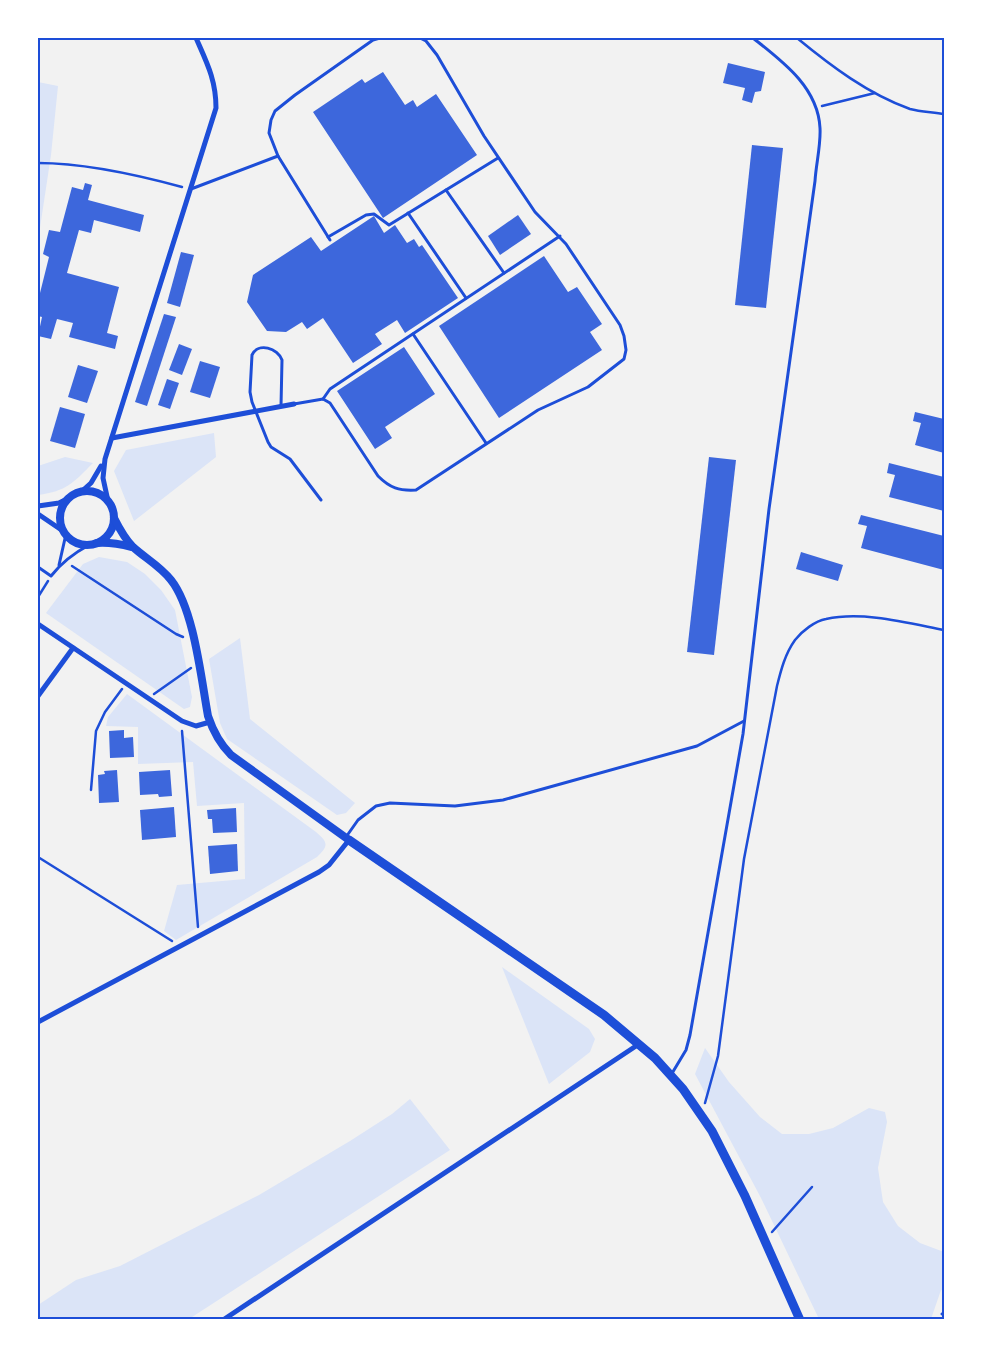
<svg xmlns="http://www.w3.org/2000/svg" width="982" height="1357" font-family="'Varela Round',sans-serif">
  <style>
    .green { fill: #dbe4f7 }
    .building { fill: #3d67dc }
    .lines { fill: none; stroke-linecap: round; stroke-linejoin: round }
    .path { stroke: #1d4ed8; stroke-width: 2.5 }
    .service { stroke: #1d4ed8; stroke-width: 3 }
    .minor { stroke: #1d4ed8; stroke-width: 5 }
    .tertiary { stroke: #1d4ed8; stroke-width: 8 }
    .secondary { stroke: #1d4ed8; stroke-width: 9 }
    .neatline { fill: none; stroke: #1d4ed8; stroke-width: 2 }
  </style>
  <rect width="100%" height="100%" fill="#f2f2f2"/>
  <g class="green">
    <polygon points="38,82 58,86 51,155 38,241"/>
    <polygon points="214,433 216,457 134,521 114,471 126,450"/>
    <path d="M65,457l28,6c-20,20 -26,28 -55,32v-29z"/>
    <polygon points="99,557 127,562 145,574 161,590 175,610 192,697 190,707 184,709 46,613 83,564"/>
    <polygon points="240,638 250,719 355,803 346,813 337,815 227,739 220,723 209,659"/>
    <path d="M127,694l189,138c12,10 13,14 1,25l-141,83 -12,-9 13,-46 68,-6 -1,-76 -47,3 -4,-44 -55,2v-37l-32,-1 2,-9z"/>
    <polygon points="502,967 589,1029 595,1039 590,1052 549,1084"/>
    <polygon points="705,1048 729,1082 760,1117 782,1134 809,1134 833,1128 869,1108 885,1112 887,1122 878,1168 883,1202 898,1226 920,1243 944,1252 944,1291 941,1290 931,1319 819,1319 761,1198 695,1074"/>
    <polygon points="410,1099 450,1150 189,1319 41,1320 38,1314 38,1305 76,1280 120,1266 259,1195 350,1141 392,1114"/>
  </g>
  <g class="building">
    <polygon points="728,63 765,72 761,91 755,92 752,103 742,100 745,88 723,83"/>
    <polygon points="383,72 405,105 413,100 417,107 436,94 477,155 383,218 313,112 362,79 365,83"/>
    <polygon points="752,145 783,148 766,308 735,305"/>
    <polygon points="85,183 92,185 88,200 144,215 140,232 94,220 91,233 79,230 67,273 119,287 107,333 118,336 115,349 69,337 73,323 57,319 51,339 38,336 42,317 38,316 38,301 49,257 43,254 49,230 60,232 72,187 83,190"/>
    <polygon points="518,215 531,234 500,255 488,236"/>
    <polygon points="374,216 384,233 395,225 407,243 414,239 419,247 422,245 458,298 405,333 397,320 375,334 382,344 353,363 323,318 307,329 302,322 286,332 267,331 247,302 253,275 311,237 321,251"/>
    <polygon points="181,252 194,255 180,307 167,303"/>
    <polygon points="544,256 568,292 577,287 602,324 590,332 602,350 499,418 439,326"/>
    <polygon points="164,314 176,317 147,406 135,402"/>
    <polygon points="179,344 192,349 182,375 169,370"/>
    <polygon points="404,347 435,394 385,427 392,438 375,449 337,391"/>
    <polygon points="200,361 220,367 210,398 190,392"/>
    <polygon points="78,365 98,371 87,403 68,397"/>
    <polygon points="167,379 179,383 170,409 158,405"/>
    <polygon points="60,407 85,414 75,448 50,441"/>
    <polygon points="915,412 944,419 944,453 915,445 921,423 913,421"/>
    <polygon points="709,457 736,460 714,655 687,652"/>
    <polygon points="889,463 944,477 944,511 889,497 895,475 887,473"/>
    <polygon points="861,515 944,536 944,570 861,548 867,526 858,524"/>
    <polygon points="801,552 843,565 838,581 796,569"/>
    <polygon points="124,730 124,738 133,737 134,757 110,758 109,731"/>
    <polygon points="117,770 119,802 99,803 98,775 105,774 104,771"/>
    <polygon points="170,770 172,796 159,797 158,794 140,795 139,772"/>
    <polygon points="174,807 176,837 142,840 140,810"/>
    <polygon points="236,808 237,832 213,833 212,819 208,819 207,810"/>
    <polygon points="237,844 238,871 210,874 208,846"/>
  </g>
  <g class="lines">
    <g class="path">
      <path d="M797,38c34,28 71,56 113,71 11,3 24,3 34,5"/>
      <polyline points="822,106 875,93"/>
      <path d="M38,163c45,0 100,12 144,24"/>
      <polyline points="72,566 176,634 183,637"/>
      <polyline points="38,597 48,581"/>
      <polyline points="154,694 191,668"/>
      <polyline points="182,731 198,927"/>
      <polyline points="91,790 96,731 105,712 122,689"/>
      <polyline points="38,857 172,941"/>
      <path d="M705,1103l13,-47 26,-197 33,-173c4,-16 8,-32 18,-46 7,-9 20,-19 31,-21 37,-8 82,4 118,11"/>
      <polyline points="772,1232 812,1187"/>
    </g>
    <g class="service">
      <polyline points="191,189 278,156"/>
      <polyline points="446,190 504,273"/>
      <polyline points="408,213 466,298"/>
      <polyline points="328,237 366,215 374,214 389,225 498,158"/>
      <polyline points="330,240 278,156 269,133 271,120 275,111 295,95 373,40 380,38"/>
      <polyline points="413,334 486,443"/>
      <polyline points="323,399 330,389 560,236"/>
      <path d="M294,404l29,-5 7,4 48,73c12,12 21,15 38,14l122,-80 50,-23 36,-28 2,-9 -2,-14 -4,-11 -54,-81 -31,-32 -51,-76 -47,-81 -11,-14 -6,-3"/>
      <path d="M281,406l1,-46c-4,-12 -24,-18 -30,-5l-2,37 2,10 16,40 3,5 19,12 31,41"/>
      <polyline points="59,565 66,534"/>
      <path d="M38,567l13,9c11,-14 23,-23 38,-31"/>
      <polyline points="346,837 358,820 376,806 390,803 455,806 503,800 697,746 744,721"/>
      <path d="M671,1075l15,-25 4,-15 53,-301 26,-225 46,-328c1,-17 6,-36 5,-53 -2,-41 -38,-67 -67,-90"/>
      <polyline points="942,1314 944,1315"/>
    </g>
    <g class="minor">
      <polyline points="112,438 294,404"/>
      <polyline points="81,492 91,483 101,466"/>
      <path d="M108,501l-5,-23 2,-19 111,-351c0,-28 -9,-45 -20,-70"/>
      <polyline points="38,506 59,503 69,498"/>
      <polyline points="38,514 63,531"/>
      <polyline points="38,624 182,721 196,726 210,722"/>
      <polyline points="38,696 73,648"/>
      <polyline points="38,1022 319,872 329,865 349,840"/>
      <polyline points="223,1320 639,1044"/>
    </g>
    <g class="tertiary">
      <circle cx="87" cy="518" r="27"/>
      <path d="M114,518c5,10 11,21 19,29 12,11 27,19 38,33 23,29 30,98 37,136 5,15 11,27 23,39l118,85"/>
      <path d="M97,543c13,-1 23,1 35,4"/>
    </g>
    <polyline class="secondary" points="349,840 604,1015 655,1058 683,1089 712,1131 745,1196 800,1320"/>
  </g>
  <rect width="982" height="1357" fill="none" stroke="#ffffff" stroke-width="78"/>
  <rect x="39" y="39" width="904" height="1279" class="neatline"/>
</svg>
